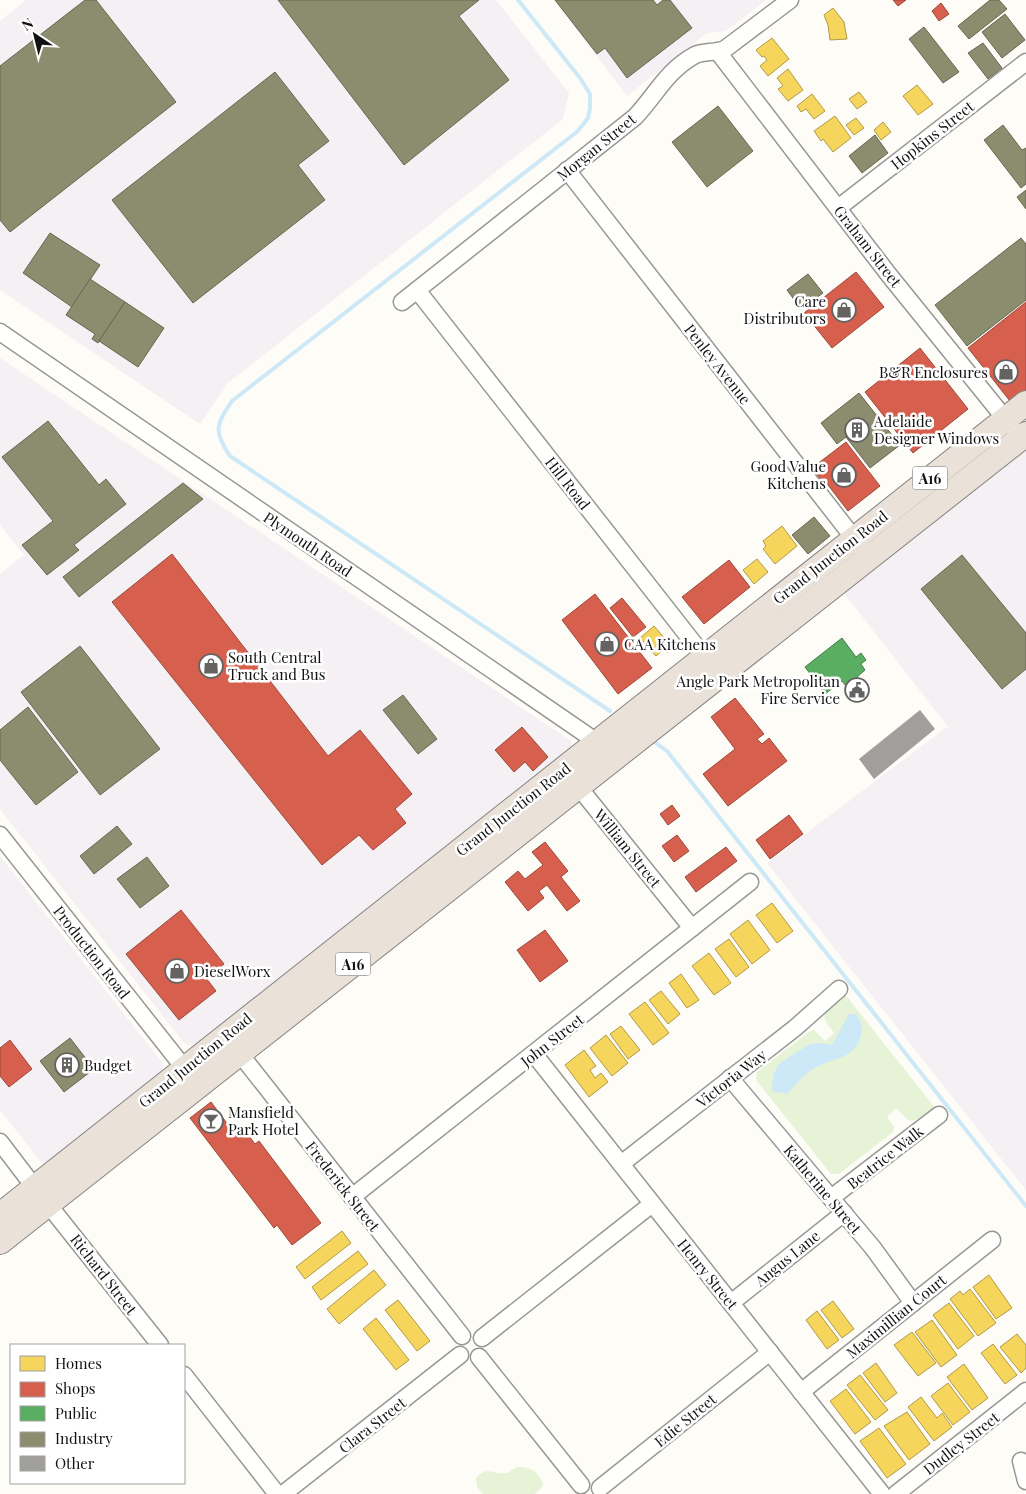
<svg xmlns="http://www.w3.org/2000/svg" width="1026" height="1494" font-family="'Playfair Display',serif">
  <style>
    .industrial { fill: #f5f0f3 }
    .green { fill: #e7f3d7 }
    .water { fill: #cde8f7 }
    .homes { fill: #f6d55c; stroke: #b19a46 }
    .shops { fill: #d6604d; stroke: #9b483b }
    .public { fill: #5aae61; stroke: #447f49 }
    .industry { fill: #8c8c6e; stroke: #676752 }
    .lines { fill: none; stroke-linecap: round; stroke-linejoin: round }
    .stream { stroke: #cde8f7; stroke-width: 4 }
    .building { fill: #a19f9c }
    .minor-casing { stroke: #979795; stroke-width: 19 }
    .highway-casing { stroke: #858482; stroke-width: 26 }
    .minor { stroke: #fffffe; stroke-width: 16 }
    .highway { stroke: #eae1d8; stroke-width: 24 }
    .labels { text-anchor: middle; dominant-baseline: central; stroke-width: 5; stroke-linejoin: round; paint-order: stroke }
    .shield { fill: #fff; stroke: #585858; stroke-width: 1 }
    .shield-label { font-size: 14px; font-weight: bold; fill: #111 }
    .street-label { font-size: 15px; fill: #111; stroke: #fff }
    .poi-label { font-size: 15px; fill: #111; stroke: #fff; text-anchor: start }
  </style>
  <rect width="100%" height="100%" fill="#fdfcf7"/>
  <g class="industrial">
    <polygon points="26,0 496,0 569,93 563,119 228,383 200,424 0,290 0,21"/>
    <polygon points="554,0 766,0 726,31 707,33 627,96"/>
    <polygon points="0,358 571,741 572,746 195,1047 185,1044 0,809 0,574 24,555 0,525"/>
    <polygon points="1026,449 1026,1190 767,863 947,727 952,732 844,593"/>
    <polygon points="0,856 164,1065 156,1078 48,1163 40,1161 0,1110"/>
  </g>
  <g class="green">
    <path d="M844,993l92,116 -23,12 -5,-1 -12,-12 -9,9 7,10 -1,5 -54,42h-8l-75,-94 1,-8 53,-41 4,-1 11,11 9,-8c-3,-4 -7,-9 -9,-14 -4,-9 13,-20 19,-26z"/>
    <path d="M517,1467c12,-1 25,6 26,19l-8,8h-52l-6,-7 -1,-9c11,-13 17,-3 30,-5 4,-1 8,-4 11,-6z"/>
  </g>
  <path class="water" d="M849,1014h7c5,7 7,12 5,21 -5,25 -31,23 -48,34 -10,6 -18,17 -26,25l-16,-3 3,-18 5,-9 10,-7 21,-13 10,-1 12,2z"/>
  <g class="homes">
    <polygon points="833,8 844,22 847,39 830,40 828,25 824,15"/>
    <polygon points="772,38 789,59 768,76 760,66 767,60 764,56 762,57 756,50"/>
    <polygon points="788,69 803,90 788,101 778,89 783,86 777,78"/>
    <polygon points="917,85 933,104 918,115 903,96"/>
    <polygon points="859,92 867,102 857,109 849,99"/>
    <polygon points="812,94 825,111 814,119 806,109 801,112 797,106"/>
    <polygon points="835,116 851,138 833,152 823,139 821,141 814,131"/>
    <polygon points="856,118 864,128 854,135 846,125"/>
    <polygon points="883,122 891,132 881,140 874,130"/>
    <polygon points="782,526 797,546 775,564 763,549 766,546 763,541"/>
    <polygon points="757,559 768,572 754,584 743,570"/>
    <polygon points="654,626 673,648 667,653 664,649 656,656 640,638"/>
    <polygon points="772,903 793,931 777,943 756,915"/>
    <polygon points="748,920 770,950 752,964 730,934"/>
    <polygon points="729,939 749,967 736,977 715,949"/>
    <polygon points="709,953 731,983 714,995 692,966"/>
    <polygon points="681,974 699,1000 687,1008 669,983"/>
    <polygon points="661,991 680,1014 668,1024 649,1000"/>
    <polygon points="645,1002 669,1033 653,1045 629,1014"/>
    <polygon points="621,1026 640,1050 628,1059 610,1034"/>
    <polygon points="606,1035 628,1063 612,1076 590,1048"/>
    <polygon points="584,1050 596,1066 590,1070 595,1078 601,1073 608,1082 589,1097 565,1065"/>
    <polygon points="342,1231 351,1243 305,1279 296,1267"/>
    <polygon points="358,1251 368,1264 321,1300 312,1287"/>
    <polygon points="374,1270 386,1285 339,1324 327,1309"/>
    <polygon points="989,1275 1012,1308 996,1319 973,1287"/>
    <polygon points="970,1289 996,1323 978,1336 950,1299 960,1291 963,1295"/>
    <polygon points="398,1300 430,1341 417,1351 385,1310"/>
    <polygon points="833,1301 854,1329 842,1338 821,1310"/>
    <polygon points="949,1303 974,1336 958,1349 933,1315"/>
    <polygon points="817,1311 839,1340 827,1349 806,1320"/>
    <polygon points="376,1318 409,1360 396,1370 363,1329"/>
    <polygon points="932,1320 957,1355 941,1367 915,1332"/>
    <polygon points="912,1332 936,1363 918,1376 894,1345"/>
    <polygon points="1017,1334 1026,1345 1026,1368 1021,1373 1000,1347"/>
    <polygon points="993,1344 1017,1375 1005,1384 981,1353"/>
    <polygon points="876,1363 897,1393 885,1402 863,1373"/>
    <polygon points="964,1364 988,1398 972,1410 947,1377"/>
    <polygon points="860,1375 888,1410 875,1420 847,1385"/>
    <polygon points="948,1383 970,1412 953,1425 931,1396"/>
    <polygon points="846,1389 871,1422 855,1434 830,1401"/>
    <polygon points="921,1397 937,1418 942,1413 952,1427 934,1441 908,1407"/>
    <polygon points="907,1412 930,1444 909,1460 884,1426"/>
    <polygon points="879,1428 906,1464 887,1478 860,1441"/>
  </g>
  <g class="shops">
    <polygon points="893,0 906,0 898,6"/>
    <polygon points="941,3 949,14 939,21 932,11"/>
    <polygon points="856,272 884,307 832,348 804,313"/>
    <polygon points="1026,302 1026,396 1010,401 968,348"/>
    <polygon points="920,348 968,409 913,453 865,392"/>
    <polygon points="846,442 880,486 848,511 825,481 823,483 812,468"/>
    <polygon points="172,554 328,756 360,730 412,794 395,809 406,823 373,850 359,835 322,865 112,602"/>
    <polygon points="729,560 750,587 704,624 682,597"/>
    <polygon points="595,594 652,668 618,694 562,620"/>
    <polygon points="622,598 646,627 633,637 610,608"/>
    <polygon points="735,698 764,734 757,739 762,744 769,738 787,761 728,806 703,774 735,749 711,717"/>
    <polygon points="522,727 548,757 533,771 525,762 514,772 495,750"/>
    <polygon points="672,805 680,816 668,825 660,814"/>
    <polygon points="789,815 803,834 770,859 756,840"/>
    <polygon points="677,835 689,851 674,862 662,846"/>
    <polygon points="545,842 568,871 561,877 580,901 567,911 547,885 539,891 544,898 528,911 505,882 518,871 525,879 543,865 532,852"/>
    <polygon points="726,847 737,861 696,892 685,877"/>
    <polygon points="181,910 224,964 206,978 216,991 179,1020 126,954"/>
    <polygon points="545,930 568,961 540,982 517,950"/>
    <polygon points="10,1040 32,1069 9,1087 0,1076 0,1048"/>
    <polygon points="211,1102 238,1138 246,1132 255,1144 259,1141 321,1223 292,1245 277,1225 274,1228 190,1118"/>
  </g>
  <polygon class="public" points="842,638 856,657 861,653 866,660 861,664 865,670 857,677 863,685 852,694 842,681 825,694 805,667"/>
  <g class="industry">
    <polygon points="85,0 96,0 176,102 10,232 0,220 0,66"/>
    <polygon points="278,0 479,0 459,16 509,80 404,165"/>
    <polygon points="555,0 653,0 657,5 663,0 670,0 692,28 627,78 605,48 597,54"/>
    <polygon points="990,0 999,0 1007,9 969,39 958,26"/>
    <polygon points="1005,14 1025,40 1002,58 982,32"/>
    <polygon points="924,27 959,72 943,83 909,39"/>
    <polygon points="983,43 1002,68 988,79 968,53"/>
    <polygon points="275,72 329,141 298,165 325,200 193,303 112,200"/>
    <polygon points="718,106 753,151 707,187 672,142"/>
    <polygon points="1003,125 1022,150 1026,148 1026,184 1021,188 984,140"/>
    <polygon points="875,135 888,153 862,173 849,156"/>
    <polygon points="1026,190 1026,209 1017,197"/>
    <polygon points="50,233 100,265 72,307 23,273"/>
    <polygon points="1021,238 1026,244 1026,300 967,346 935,305"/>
    <polygon points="808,274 823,293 801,309 787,290"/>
    <polygon points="90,279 125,302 98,343 92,339 95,334 66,315"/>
    <polygon points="125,302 164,328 138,367 99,341"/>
    <polygon points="859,393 900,445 870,468 846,437 837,444 821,423"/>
    <polygon points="48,421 99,485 106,479 126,504 74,545 79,550 47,575 22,545 53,521 2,457"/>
    <polygon points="183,483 203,499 79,597 63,577"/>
    <polygon points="814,517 830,536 808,554 792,535"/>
    <polygon points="962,555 1026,633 1026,669 1002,689 921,589"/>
    <polygon points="80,646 160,749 100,795 21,692"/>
    <polygon points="403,695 437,739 418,754 383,710"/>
    <polygon points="28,707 78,772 36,805 0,760 0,730"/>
    <polygon points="117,826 132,844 94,874 80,856"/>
    <polygon points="147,857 169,886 140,908 117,879"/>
    <polygon points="70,1038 94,1069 64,1092 40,1061"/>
  </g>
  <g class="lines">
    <g class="stream">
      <path d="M518,0l62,78 10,16v14l-2,10 -10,13 -346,270c-16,24 -19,30 -2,55l380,255"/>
      <polyline points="656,743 667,751 1026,1206"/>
    </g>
  </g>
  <polygon class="building" points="920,710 935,729 874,779 859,759"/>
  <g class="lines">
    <g class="minor-casing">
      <g id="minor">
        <polyline points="718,52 889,275 1011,426"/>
        <polyline points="567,170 860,546"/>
        <polyline points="838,208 1026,62"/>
        <polyline points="417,290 710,664"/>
        <path d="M402,302l233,-185c22,-23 30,-45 60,-62 9,-4 20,-2 30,-6l65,-49"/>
        <polyline points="0,332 597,742 604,750"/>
        <polyline points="573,780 692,928"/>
        <polyline points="0,835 185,1069"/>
        <polyline points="233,1045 462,1336"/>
        <polyline points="534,1054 882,1494"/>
        <polyline points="730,1078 873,1248 913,1303"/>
        <polyline points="0,1142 35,1188"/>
        <polyline points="621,1164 795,1028 839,989"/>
        <polyline points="352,1197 750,882"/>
        <polyline points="831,1198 939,1115"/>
        <polyline points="47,1203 160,1345"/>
        <polyline points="731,1303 844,1213"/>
        <polyline points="482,1338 652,1204"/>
        <polyline points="479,1357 581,1485"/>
        <polyline points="184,1375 277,1494"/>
        <polyline points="801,1392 992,1240"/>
        <polyline points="1021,1461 1026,1481"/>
        <polyline points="600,1488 770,1352"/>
        <polyline points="283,1494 460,1355"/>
        <polyline points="896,1494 1026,1391"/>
      </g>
    </g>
    <g class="highway-casing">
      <g id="highway">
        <polyline points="0,1215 1026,403"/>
        <polyline points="0,1242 1026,434"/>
      </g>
    </g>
    <use href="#minor" class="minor"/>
    <use href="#highway" class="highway"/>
  </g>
  <defs>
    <g id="shop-ring" transform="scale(1.25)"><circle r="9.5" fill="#fff" stroke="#646362" stroke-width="1.5"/><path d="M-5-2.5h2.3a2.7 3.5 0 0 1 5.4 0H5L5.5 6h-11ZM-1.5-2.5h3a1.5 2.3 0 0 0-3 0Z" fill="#646362"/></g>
    <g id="building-ring" transform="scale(1.25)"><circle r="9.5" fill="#fff" stroke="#646362" stroke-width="1.5"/><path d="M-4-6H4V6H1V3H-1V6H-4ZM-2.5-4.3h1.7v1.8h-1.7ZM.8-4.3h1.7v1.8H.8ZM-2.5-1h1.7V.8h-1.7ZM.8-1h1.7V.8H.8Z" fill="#646362"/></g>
    <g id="civic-ring" transform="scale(1.25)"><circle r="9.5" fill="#fff" stroke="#646362" stroke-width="1.5"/><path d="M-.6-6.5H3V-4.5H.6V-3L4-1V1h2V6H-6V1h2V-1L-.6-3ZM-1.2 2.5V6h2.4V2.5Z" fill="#646362"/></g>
    <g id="bar-ring" transform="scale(1.25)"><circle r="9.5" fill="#fff" stroke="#646362" stroke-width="1.5"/><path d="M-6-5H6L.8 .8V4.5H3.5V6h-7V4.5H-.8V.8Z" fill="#646362"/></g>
  </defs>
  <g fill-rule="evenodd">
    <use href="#shop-ring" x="844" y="310"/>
    <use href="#shop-ring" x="1006" y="372"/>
    <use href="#building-ring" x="857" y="430"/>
    <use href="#shop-ring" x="844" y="475"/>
    <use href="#shop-ring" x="607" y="644"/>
    <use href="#shop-ring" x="211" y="666"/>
    <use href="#civic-ring" x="857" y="690"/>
    <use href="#shop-ring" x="177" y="971"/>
    <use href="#building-ring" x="67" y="1065"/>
    <use href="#bar-ring" x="211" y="1121"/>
  </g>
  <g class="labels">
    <g class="shield">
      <rect x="912.5" y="466.5" width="35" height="23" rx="4"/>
      <rect x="335.5" y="952.5" width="35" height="23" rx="4"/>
    </g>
    <g class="shield-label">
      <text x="930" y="478">A16</text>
      <text x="353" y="964">A16</text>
    </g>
    <g class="street-label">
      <text transform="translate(932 135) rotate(-38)">Hopkins Street</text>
      <text transform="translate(596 147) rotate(-39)">Morgan Street</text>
      <text transform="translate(868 246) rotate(52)">Graham Street</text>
      <text transform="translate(718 364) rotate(52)">Penley Avenue</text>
      <text transform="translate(568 483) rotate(52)">Hill Road</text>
      <text transform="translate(308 544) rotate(34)">Plymouth Road</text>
      <text transform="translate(830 557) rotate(-38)">Grand Junction Road</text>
      <text transform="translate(513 809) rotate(-38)">Grand Junction Road</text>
      <text transform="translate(628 848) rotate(51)">William Street</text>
      <text transform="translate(92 952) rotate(52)">Production Road</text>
      <text transform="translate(552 1040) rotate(-38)">John Street</text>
      <text transform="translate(195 1060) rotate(-39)">Grand Junction Road</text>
      <text transform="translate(731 1078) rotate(-38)">Victoria Way</text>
      <text transform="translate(885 1157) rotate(-38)">Beatrice Walk</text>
      <text transform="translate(343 1186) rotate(52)">Frederick Street</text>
      <text transform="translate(823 1189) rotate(50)">Katherine Street</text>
      <text transform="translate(787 1258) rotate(-39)">Angus Lane</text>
      <text transform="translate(104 1274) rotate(52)">Richard Street</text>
      <text transform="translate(708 1274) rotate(51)">Henry Street</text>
      <text transform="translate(896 1316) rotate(-39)">Maximillian Court</text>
      <text transform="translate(685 1420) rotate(-39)">Edie Street</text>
      <text transform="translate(372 1425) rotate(-38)">Clara Street</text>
      <text transform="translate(961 1443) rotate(-38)">Dudley Street</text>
    </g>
    <g class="poi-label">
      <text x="826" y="301" text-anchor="end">Care<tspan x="826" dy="17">Distributors</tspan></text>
      <text x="988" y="372" text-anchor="end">B&amp;R Enclosures</text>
      <text x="874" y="421">Adelaide<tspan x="874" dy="17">Designer Windows</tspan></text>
      <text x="826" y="466" text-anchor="end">Good Value<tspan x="826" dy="17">Kitchens</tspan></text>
      <text x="624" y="644">CAA Kitchens</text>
      <text x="228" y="657">South Central<tspan x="228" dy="17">Truck and Bus</tspan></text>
      <text x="840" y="681" text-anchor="end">Angle Park Metropolitan<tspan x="840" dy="17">Fire Service</tspan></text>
      <text x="194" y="971">DieselWorx</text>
      <text x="84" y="1065">Budget</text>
      <text x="228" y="1112">Mansfield<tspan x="228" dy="17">Park Hotel</tspan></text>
    </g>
  </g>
  <rect x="10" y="1344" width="175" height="140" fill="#ffffff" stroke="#a0a0a0"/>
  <rect x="20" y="1356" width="25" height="15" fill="#f6d55c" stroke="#a0a0a0"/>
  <text x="55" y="1369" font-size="15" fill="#111111">Homes</text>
  <rect x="20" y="1382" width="25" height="15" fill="#d6604d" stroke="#a0a0a0"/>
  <text x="55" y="1394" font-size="15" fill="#111111">Shops</text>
  <rect x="20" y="1406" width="25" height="15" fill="#5aae61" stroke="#a0a0a0"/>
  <text x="55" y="1419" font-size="15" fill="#111111">Public</text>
  <rect x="20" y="1432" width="25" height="15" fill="#8c8c6e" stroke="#a0a0a0"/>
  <text x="55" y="1444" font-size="15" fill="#111111">Industry</text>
  <rect x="20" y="1456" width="25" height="15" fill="#a19f9c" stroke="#a0a0a0"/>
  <text x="55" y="1469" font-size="15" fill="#111111">Other</text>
  <g transform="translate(35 35) rotate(325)" stroke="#ffffff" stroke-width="4" paint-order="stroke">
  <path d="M0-4L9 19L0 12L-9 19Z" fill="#111111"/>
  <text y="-8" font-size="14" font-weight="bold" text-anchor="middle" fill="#111111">N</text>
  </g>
</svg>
